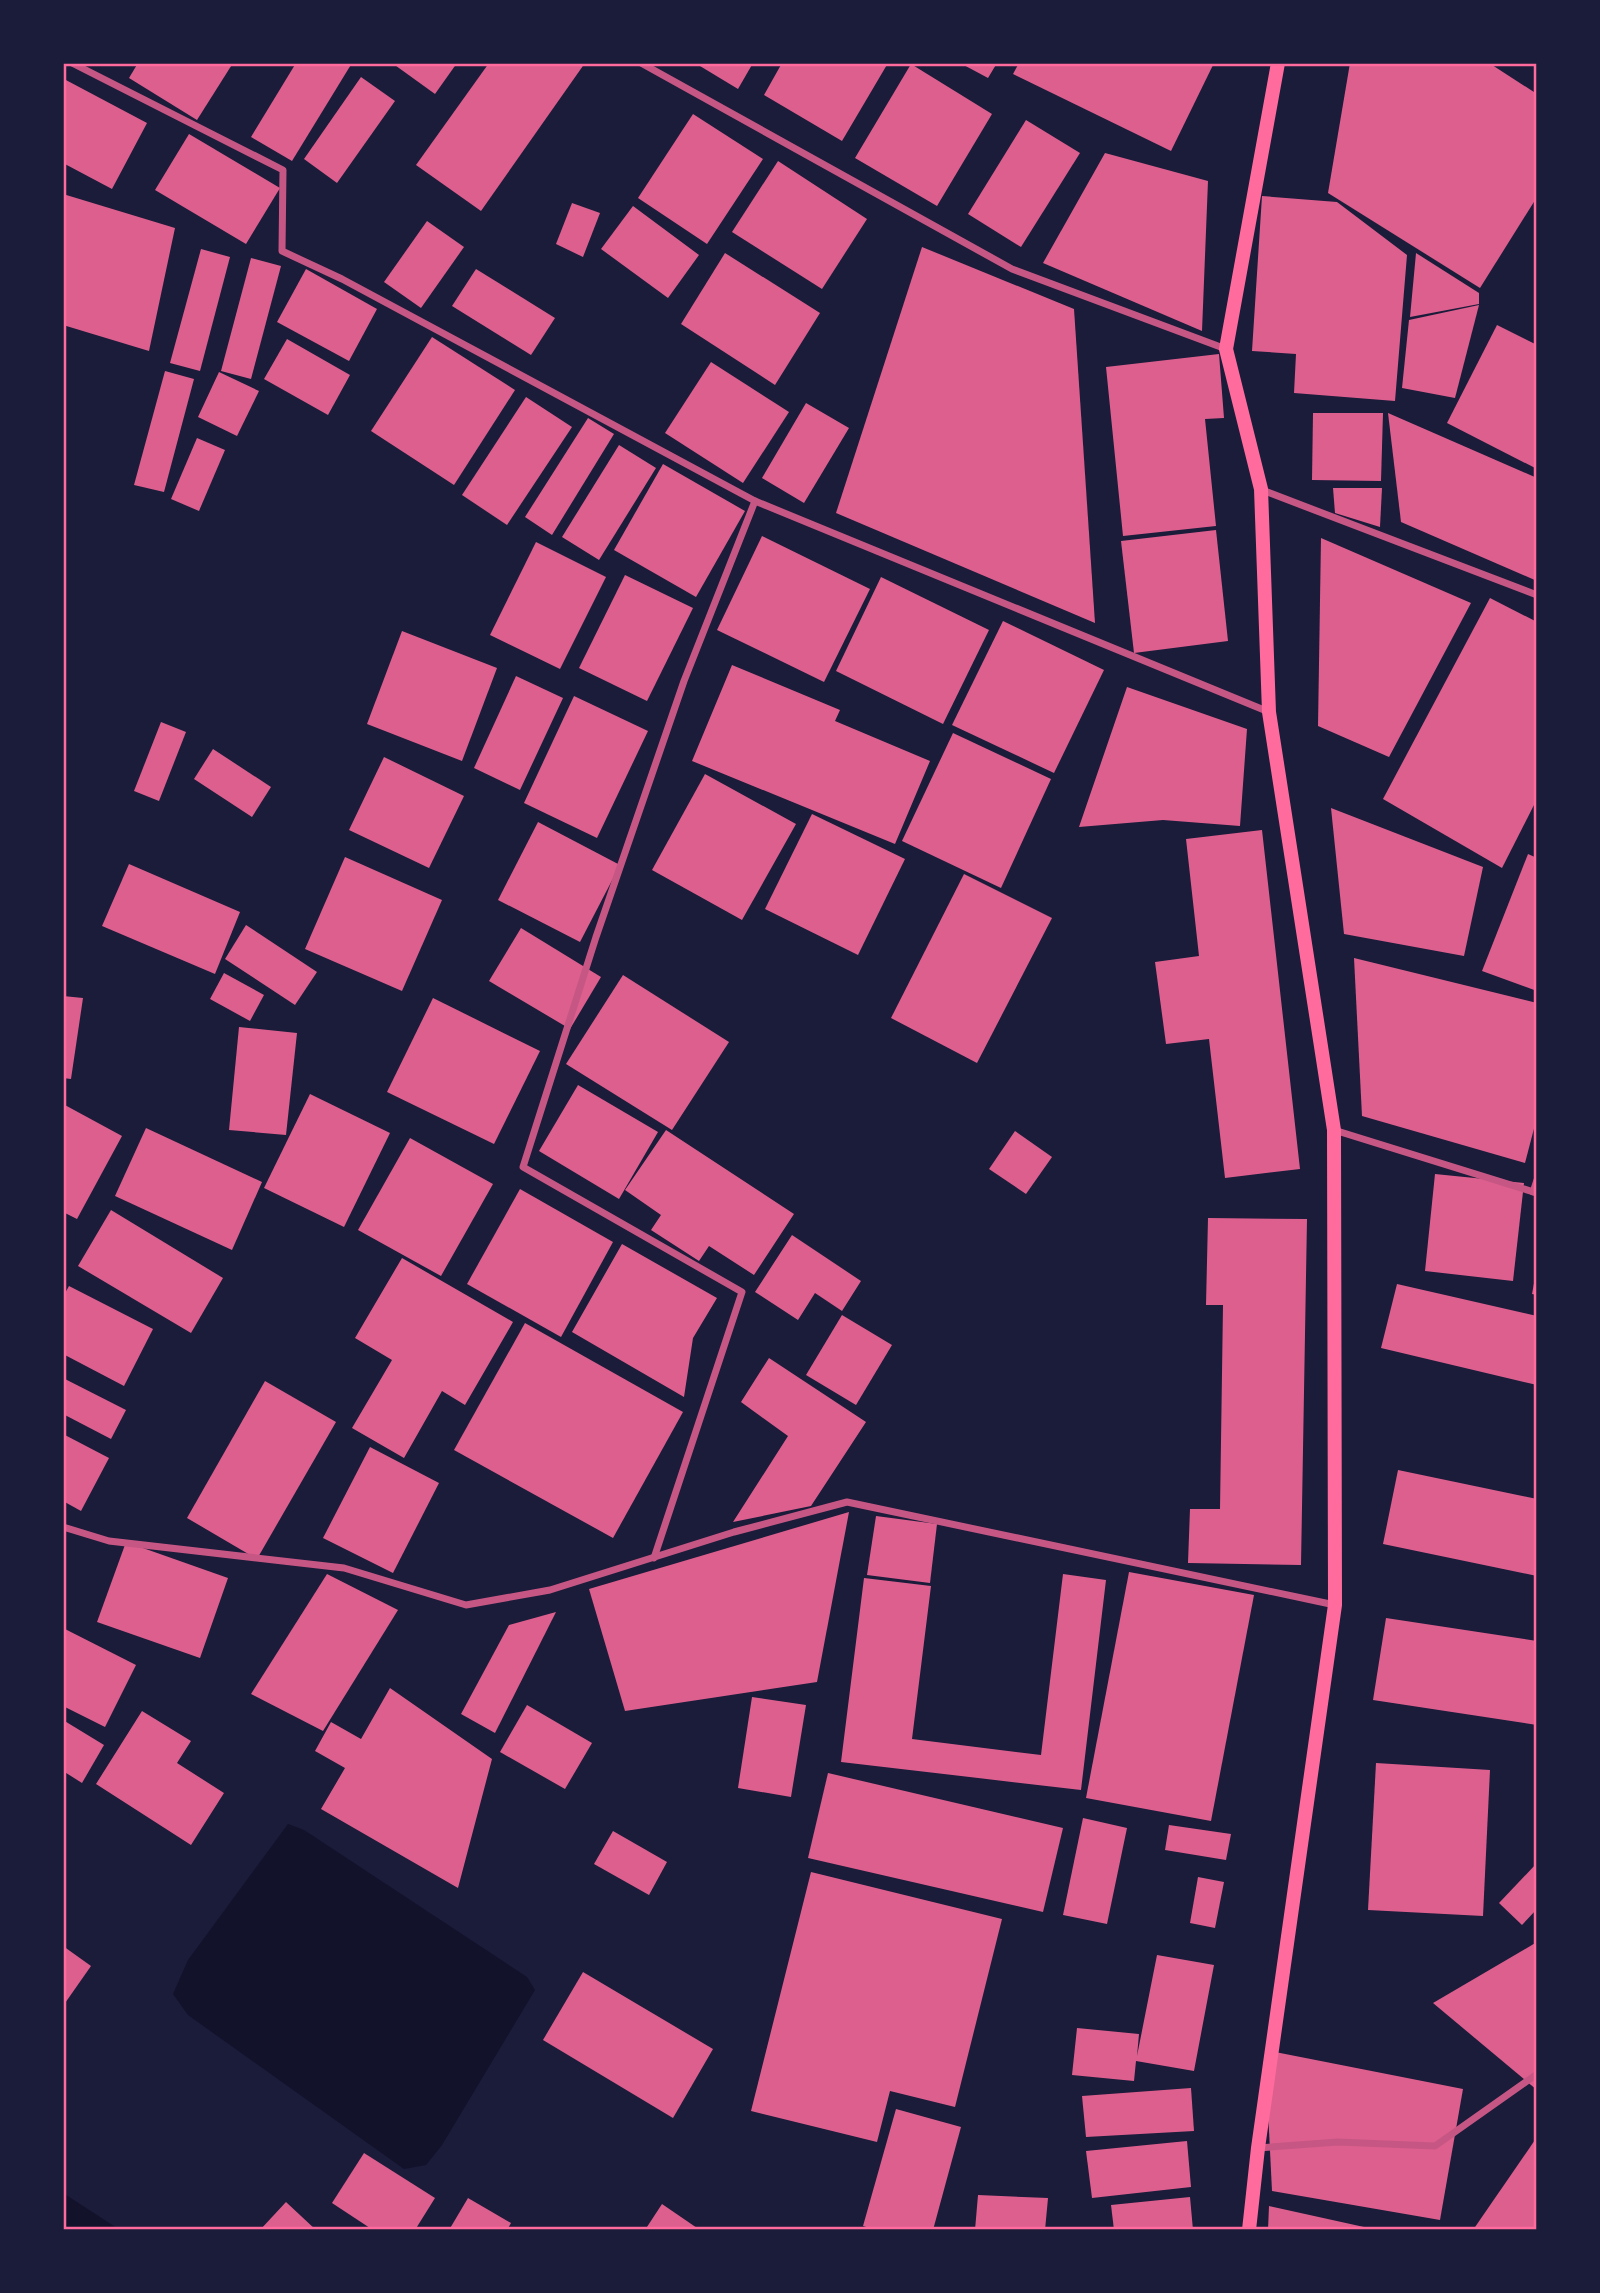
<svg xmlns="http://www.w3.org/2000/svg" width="1600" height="2293" font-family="'Zilla Slab',serif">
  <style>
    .water { fill: #12122b }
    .building { fill: #dd5f8e }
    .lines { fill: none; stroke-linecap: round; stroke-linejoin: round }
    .minor { stroke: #c65784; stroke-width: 7 }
    .secondary { stroke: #ff6b9d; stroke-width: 14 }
    .neatline { fill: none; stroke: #ff6b9d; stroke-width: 2.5 }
  </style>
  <rect width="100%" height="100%" fill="#1b1b3a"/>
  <g class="water">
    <polygon points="288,1824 304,1830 527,1977 535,1990 442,2145 426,2165 404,2169 188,2015 173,1994 188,1960"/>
    <polygon points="63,2193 117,2228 120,2230 63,2230"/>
  </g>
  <g class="building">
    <polygon points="138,63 233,63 197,120 129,78"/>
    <polygon points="296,63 352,63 292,161 251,137"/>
    <polygon points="392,63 457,63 435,94"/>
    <polygon points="489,63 585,63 481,211 416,165"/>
    <polygon points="695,63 753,63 738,89"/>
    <polygon points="782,63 888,63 842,141 764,95"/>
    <polygon points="960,63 997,63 988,78"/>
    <polygon points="1019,63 1214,63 1171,151 1013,74"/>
    <polygon points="1350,63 1489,63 1537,94 1537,197 1480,288 1328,193"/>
    <polygon points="911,64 992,114 937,206 855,158"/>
    <polygon points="361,77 395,101 337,183 304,159"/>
    <polygon points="64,79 147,123 112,189 63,163"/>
    <polygon points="693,114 763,159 707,244 638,198"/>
    <polygon points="1026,120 1080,153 1021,247 968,214"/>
    <polygon points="189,134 280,188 246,244 155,190"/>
    <polygon points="1105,153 1208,181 1202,331 1043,263"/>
    <polygon points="778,161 867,219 822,289 732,232"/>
    <polygon points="63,194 175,228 149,351 63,325"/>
    <polygon points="1262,196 1337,202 1407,255 1395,401 1294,393 1296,354 1252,351"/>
    <polygon points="572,203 600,213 583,257 556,244"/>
    <polygon points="633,206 699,255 668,298 601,249"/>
    <polygon points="427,221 464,247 421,308 384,282"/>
    <polygon points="922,247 1074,309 1095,623 836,513"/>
    <polygon points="201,249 230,257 200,371 170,363"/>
    <polygon points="725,253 820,313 775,385 681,324"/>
    <polygon points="1416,253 1479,293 1479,304 1410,317"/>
    <polygon points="251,258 281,266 251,379 221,371"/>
    <polygon points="306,269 377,309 349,361 277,322"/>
    <polygon points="476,269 555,318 531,355 452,306"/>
    <polygon points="1479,305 1455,398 1402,388 1409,320"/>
    <polygon points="1497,325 1537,345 1537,469 1447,423"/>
    <polygon points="432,337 515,390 454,485 371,431"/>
    <polygon points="287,339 350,375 328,415 264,379"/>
    <polygon points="1219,354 1224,418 1205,419 1216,526 1123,536 1106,367"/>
    <polygon points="711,362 789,412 743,483 665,433"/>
    <polygon points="165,371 194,379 164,492 134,485"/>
    <polygon points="219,372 259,391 237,436 198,417"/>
    <polygon points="526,397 572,427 507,525 462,495"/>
    <polygon points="806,403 849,428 804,503 762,478"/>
    <polygon points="1313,413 1383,413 1381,481 1312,480"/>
    <polygon points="1388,413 1537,478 1537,581 1401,522"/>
    <polygon points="588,418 614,434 552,535 525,517"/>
    <polygon points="197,438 225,450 199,511 171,499"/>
    <polygon points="619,445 656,468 599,560 562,537"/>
    <polygon points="663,464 745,511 696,597 614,550"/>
    <polygon points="1333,488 1382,488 1380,527 1335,513"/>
    <polygon points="1216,530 1228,641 1134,653 1121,541"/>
    <polygon points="762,536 870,589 824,682 717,630"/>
    <polygon points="1321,538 1471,603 1389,757 1318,726"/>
    <polygon points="536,542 606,577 560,669 490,635"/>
    <polygon points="625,575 693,608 647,701 579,668"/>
    <polygon points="881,577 989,630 943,724 836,671"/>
    <polygon points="1490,598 1537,622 1537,799 1502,868 1383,799"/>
    <polygon points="1003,621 1104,670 1054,773 952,725"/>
    <polygon points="402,631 497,668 462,761 367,724"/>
    <polygon points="732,665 840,710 835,721 930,761 895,844 692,761"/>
    <polygon points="516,676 563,698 520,790 474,768"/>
    <polygon points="1127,687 1247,729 1240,826 1163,820 1079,827"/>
    <polygon points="574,696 648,731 597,838 524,803"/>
    <polygon points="161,722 186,732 159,801 134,791"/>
    <polygon points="953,733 1051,779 1001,888 902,841"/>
    <polygon points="213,749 271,787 252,817 194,779"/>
    <polygon points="384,757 464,796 429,868 349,830"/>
    <polygon points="705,774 796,824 742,920 652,870"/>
    <polygon points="1331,808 1483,867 1464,956 1344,934"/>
    <polygon points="812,814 905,859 858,955 765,909"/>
    <polygon points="538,822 620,865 580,942 498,900"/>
    <polygon points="1262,830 1300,1169 1225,1178 1209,1039 1166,1044 1155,962 1199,956 1186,839"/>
    <polygon points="1528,854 1537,858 1537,991 1482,971"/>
    <polygon points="345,857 442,900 402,991 305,949"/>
    <polygon points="129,864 240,912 215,974 102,926"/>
    <polygon points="964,874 1052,918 977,1063 891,1018"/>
    <polygon points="246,925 317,972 295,1005 225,959"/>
    <polygon points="521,928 601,977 570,1029 489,981"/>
    <polygon points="1354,958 1537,1003 1537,1117 1525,1163 1362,1116"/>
    <polygon points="224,973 264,995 250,1021 210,999"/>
    <polygon points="623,975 729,1042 672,1130 566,1064"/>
    <polygon points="63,996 83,998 71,1079 63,1078"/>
    <polygon points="433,998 540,1051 494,1144 387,1092"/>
    <polygon points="239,1027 297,1033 286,1135 229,1130"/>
    <polygon points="578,1085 658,1132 619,1199 539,1151"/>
    <polygon points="310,1094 390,1133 344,1227 264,1188"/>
    <polygon points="63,1104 122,1136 77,1219 63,1212"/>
    <polygon points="146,1128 262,1182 232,1250 115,1196"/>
    <polygon points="666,1130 794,1214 754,1275 709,1246 699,1261 651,1230 661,1215 625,1190"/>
    <polygon points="1015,1131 1052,1157 1026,1194 989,1169"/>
    <polygon points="410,1138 493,1184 441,1276 358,1230"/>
    <polygon points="1435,1174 1524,1183 1513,1281 1425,1271"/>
    <polygon points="520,1189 613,1242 561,1337 467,1284"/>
    <polygon points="111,1210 223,1278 191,1333 78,1266"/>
    <polygon points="1208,1218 1307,1219 1301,1565 1188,1563 1190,1509 1220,1509 1223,1305 1206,1305"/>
    <polygon points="792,1235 861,1281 842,1311 815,1293 798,1320 755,1292"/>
    <polygon points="622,1244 717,1298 693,1338 684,1397 572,1332"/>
    <polygon points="402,1258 513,1322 465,1405 442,1391 404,1458 352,1428 392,1360 355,1338"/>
    <polygon points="1536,1273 1537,1274 1537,1295 1532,1294"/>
    <polygon points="1397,1284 1537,1316 1537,1385 1381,1348"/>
    <polygon points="69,1286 153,1329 124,1386 63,1354 63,1297"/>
    <polygon points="842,1315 892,1345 856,1405 806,1375"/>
    <polygon points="525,1323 683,1412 613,1538 454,1450"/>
    <polygon points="769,1358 866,1422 811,1506 733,1522 788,1436 741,1402"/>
    <polygon points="63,1378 126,1410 111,1439 63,1414"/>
    <polygon points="265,1381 336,1422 257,1559 187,1518"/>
    <polygon points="63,1434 109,1458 81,1511 63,1501"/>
    <polygon points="370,1447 439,1483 393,1573 323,1538"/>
    <polygon points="1398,1470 1537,1499 1537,1576 1383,1544"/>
    <polygon points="849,1512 817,1682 625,1711 589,1589"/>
    <polygon points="876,1516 937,1524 930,1583 867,1575"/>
    <polygon points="126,1542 228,1578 200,1658 97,1622"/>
    <polygon points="1129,1572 1254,1595 1211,1821 1086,1798"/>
    <polygon points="327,1574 398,1610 323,1731 251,1694"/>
    <polygon points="1063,1574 1106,1580 1081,1790 841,1762 864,1578 931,1586 912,1739 1041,1755"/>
    <polygon points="556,1612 495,1733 461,1714 509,1625"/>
    <polygon points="1386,1618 1537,1641 1537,1725 1373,1700"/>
    <polygon points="63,1628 136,1665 105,1727 63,1706"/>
    <polygon points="390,1688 492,1759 458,1888 321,1809 345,1768 315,1751 331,1722 361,1739"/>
    <polygon points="752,1697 806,1705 791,1797 738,1788"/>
    <polygon points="527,1705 592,1743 565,1789 500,1752"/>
    <polygon points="142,1711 191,1741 177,1763 224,1793 191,1845 96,1784"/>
    <polygon points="63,1720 104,1745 82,1783 63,1771"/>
    <polygon points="1376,1763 1490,1770 1483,1916 1368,1910"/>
    <polygon points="828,1773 1063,1828 1043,1912 808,1858"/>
    <polygon points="1083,1818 1127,1828 1107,1924 1063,1915"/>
    <polygon points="1169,1825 1231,1834 1226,1860 1165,1850"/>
    <polygon points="613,1831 667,1862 649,1895 594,1864"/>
    <polygon points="1537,1863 1537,1909 1522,1925 1499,1903"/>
    <polygon points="811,1872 1002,1919 955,2107 890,2091 877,2142 751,2111"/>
    <polygon points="1198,1877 1224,1882 1215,1928 1190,1923"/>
    <polygon points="1537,1942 1537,2090 1433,2003"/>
    <polygon points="63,1946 91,1966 63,2006"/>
    <polygon points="1157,1955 1214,1965 1194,2071 1136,2061 1134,2081 1072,2075 1077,2028 1139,2034 1137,2056"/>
    <polygon points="583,1972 713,2049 673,2118 543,2040"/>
    <polygon points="1265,2050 1463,2089 1440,2220 1272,2191"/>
    <polygon points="1191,2088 1194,2131 1086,2137 1082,2096"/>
    <polygon points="896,2109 961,2127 933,2230 876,2230 863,2226"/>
    <polygon points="1537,2137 1537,2230 1473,2230"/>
    <polygon points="1187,2141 1191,2187 1092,2198 1086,2151"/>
    <polygon points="364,2153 435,2198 415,2230 373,2230 332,2203"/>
    <polygon points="978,2195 1048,2198 1045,2230 975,2230"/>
    <polygon points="1190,2197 1193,2230 1114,2230 1111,2205"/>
    <polygon points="468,2198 511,2223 507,2230 449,2230"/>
    <polygon points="286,2202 316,2230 260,2230"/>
    <polygon points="662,2204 700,2230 645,2230"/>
    <polygon points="1269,2206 1364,2227 1363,2230 1268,2230"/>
  </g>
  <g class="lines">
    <g class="minor">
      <polyline points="72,63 283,170 282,251 342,279 755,501 1269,712"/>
      <polyline points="641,63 1012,269 1226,349"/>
      <polyline points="1262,490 1537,595"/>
      <polyline points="1334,1130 1537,1193"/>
      <polyline points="1533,1192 1537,1180"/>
      <polyline points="63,1527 109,1541 344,1568 466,1605 550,1590 734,1532 847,1502 1335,1605"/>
      <polyline points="654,1558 742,1292 523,1167 596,937 684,681 755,501"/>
      <polyline points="1258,2148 1338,2142 1435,2146 1537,2074"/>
    </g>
    <polyline class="secondary" points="1249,2230 1258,2148 1335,1605 1334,1130 1269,712 1261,489 1226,349 1278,63"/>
  </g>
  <rect width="1600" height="2293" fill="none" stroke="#1b1b3a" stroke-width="130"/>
  <rect x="65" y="65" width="1470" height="2163" class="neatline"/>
</svg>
